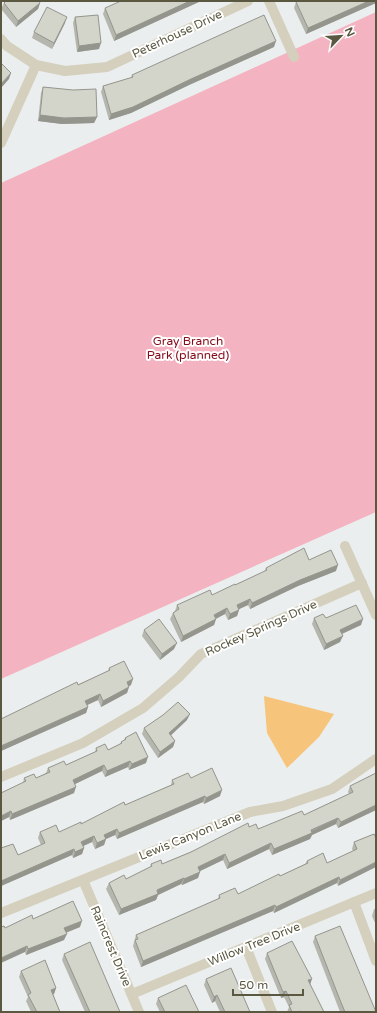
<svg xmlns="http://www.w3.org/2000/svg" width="377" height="1013" font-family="'Varela Round',sans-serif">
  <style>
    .green { fill: #f4b3c1 }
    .water { fill: #f6c47a }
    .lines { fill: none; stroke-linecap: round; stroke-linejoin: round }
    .minor { stroke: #d4d0bd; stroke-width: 10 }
    .wall { fill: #b5b7ae }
    .shaded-wall { fill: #94958d }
    .building { fill: #d3d5ca; stroke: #94958d }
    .labels { text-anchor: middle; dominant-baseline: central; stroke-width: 4; stroke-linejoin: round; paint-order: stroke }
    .street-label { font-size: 12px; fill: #5b5842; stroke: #fff }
    .park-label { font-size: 12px; fill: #840b19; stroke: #fff }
  </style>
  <rect width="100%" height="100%" fill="#ebeeef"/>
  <polygon class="green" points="376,12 376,512 1,679 1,183"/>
  <polygon class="water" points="264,696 334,714 319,737 287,768 267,733"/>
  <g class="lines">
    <g class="minor">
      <polyline points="269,1 294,57"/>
      <polyline points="1,39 7,46 36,65 65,71 107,67 248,1"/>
      <polyline points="1,143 36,65"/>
      <polyline points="345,546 376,615"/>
      <polyline points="1,777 83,743 143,708 179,677 201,654 362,583"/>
      <polyline points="83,880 139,1012"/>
      <polyline points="354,902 376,961"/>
      <polyline points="1,913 250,812 283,806 332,789 376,759"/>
      <polyline points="246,947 272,1012"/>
      <polyline points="132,994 376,893"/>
    </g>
  </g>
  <g class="wall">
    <polygon points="201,1 114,41 103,14 105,8"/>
    <polygon points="376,1 376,3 306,34 294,8 296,2"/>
    <polygon points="4,3 40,3 38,9 16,27 1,9"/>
    <polygon points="75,17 99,49 77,52 73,23"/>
    <polygon points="65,23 52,49 32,38 34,32"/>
    <polygon points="274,47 189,85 131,113 109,120 101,92 103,86 131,78 132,75"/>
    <polygon points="43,87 97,117 94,123 62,124 38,121 41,93"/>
    <polygon points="309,560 336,571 298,586 250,609 248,605 239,609 237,616 228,620 225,614 216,619 214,625 181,642 170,619 173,613 175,611 177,605 212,595 235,585 264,572 266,568"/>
    <polygon points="314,618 326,618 361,625 342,634 340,642 324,650 312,624"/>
    <polygon points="144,630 174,649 160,660 142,636"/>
    <polygon points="109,668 131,685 129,686 127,693 101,707 98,700 87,705 88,707 86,713 1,751 1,719 108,671"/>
    <polygon points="187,720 171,735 175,741 173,747 158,758 142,734 144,728"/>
    <polygon points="125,738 146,763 129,770 128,767 105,777 102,771 75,784 74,793 10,820 9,817 1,821 23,783 24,778 36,778 46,773 48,768 66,765 95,752 96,748 108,750 120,744 121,742 124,740"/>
    <polygon points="376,773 376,810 338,828 336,824 312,835 310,839 272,855 269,849 227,869 223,860 200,871 198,878 182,885 181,884 158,895 156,900 119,915 106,889 109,883 126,879 150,867 151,864 162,864 249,827 258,829 304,815 349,794 348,792 350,786"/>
    <polygon points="191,778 220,796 204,804 203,802 117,839 115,835 106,839 104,845 95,849 92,842 83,846 84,848 82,854 73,858 72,855 1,886 1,848 18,855 41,845 38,838 40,832 59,832 81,824 171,785 172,780"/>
    <polygon points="374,834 338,886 337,883 274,913 273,911 141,967 133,946 136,935 218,899 219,895 238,894 280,876 305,864 307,861 327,863 353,851 352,849 354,842"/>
    <polygon points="374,909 376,909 376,925 372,916"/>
    <polygon points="33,919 80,927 66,933 64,940 26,955 25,952 5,928"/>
    <polygon points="315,936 376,1012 340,1012 313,942"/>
    <polygon points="267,953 310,984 324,1012 287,1012 289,1007 284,997 281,998 265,959"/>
    <polygon points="64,954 120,1012 85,1012 62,960"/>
    <polygon points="21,971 56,988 54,994 53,994 60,1012 31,1012 26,1001 28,997 19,977"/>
    <polygon points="206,979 250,1012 220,1012 215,1001 212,1003 204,985"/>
    <polygon points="158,998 199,1012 160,1012 156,1004"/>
  </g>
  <g class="shaded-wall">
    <polygon points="190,1 201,1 114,41 116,35"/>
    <polygon points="369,1 376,1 376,3 306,34 308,28"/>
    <polygon points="40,3 38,9 16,27 18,21"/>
    <polygon points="67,17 65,23 52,49 54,43"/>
    <polygon points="276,41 274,47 189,85 131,113 109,120 111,114"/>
    <polygon points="101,43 99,49 77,52 79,46"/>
    <polygon points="11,73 9,79 1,88 1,84"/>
    <polygon points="40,115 97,117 94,123 62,124 38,121"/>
    <polygon points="338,565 336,571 298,586 250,609 252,603 300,580"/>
    <polygon points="250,599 248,605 235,611 237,605"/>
    <polygon points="227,608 225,614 211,621 214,615"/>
    <polygon points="239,610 237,616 228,620 230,614"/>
    <polygon points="216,619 214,625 181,642 183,636"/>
    <polygon points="363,619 361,625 337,636 340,630"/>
    <polygon points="343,636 340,642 324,650 326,644"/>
    <polygon points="177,643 174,649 160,660 162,654"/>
    <polygon points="133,679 131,685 125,688 127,682"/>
    <polygon points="129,687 127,693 101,707 103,701"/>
    <polygon points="100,694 98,700 83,707 85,701"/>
    <polygon points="88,707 86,713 1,751 1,746"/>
    <polygon points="190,714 187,720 167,739 169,733"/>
    <polygon points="175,741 173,747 158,758 160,752"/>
    <polygon points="148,757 146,763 129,770 132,764"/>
    <polygon points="130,761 128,767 105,777 107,771"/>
    <polygon points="104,765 102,771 71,786 73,780"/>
    <polygon points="76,787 74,793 10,820 12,814"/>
    <polygon points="222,790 220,796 204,804 206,798"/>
    <polygon points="205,796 203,802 117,839 119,833"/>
    <polygon points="376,805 376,810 338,828 341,822"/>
    <polygon points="11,811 9,817 1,821 1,816"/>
    <polygon points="338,818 336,824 312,835 310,839 272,855 274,849"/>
    <polygon points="117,829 115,835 106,839 104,845 95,849 97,843 104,835"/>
    <polygon points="94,836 92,842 79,848 81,842"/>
    <polygon points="271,843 269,849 227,869 229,863"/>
    <polygon points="84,848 82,854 73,858 75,852"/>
    <polygon points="74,849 72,855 1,886 1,881"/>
    <polygon points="225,854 223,860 196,873 198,867"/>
    <polygon points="376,862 376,867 338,886 340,880"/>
    <polygon points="200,872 198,878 182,885 184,879"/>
    <polygon points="339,877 337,883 274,913 276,907"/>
    <polygon points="184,878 181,884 158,895 156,900 119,915 121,909 157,890"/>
    <polygon points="275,905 273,911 141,967 143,961"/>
    <polygon points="82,921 80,927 62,934 64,928"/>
    <polygon points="67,934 64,940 26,955 28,949"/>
    <polygon points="27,946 25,952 1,963 1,958"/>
    <polygon points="312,979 310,985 308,980"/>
    <polygon points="56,988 54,994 49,996 51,990"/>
    <polygon points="286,991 284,997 281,998 283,992"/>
    <polygon points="217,995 215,1001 212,1003 214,997"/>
  </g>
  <g class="building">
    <polygon points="6,1 39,1 40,3 18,21 4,3"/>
    <polygon points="121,1 190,1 116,35 105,8"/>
    <polygon points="299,1 369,1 308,28 296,2"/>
    <polygon points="47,7 67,17 54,43 34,32"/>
    <polygon points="98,15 101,43 79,46 75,17"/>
    <polygon points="264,15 276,41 191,79 133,107 111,114 103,86 133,77 132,75"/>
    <polygon points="1,63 11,73 1,84"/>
    <polygon points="43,87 73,90 96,89 97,117 64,118 40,115"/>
    <polygon points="304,548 309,560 331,550 338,565 300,580 252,603 250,599 237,605 239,610 230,614 227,608 214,615 216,619 183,636 173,613 179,609 177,605 210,590 212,595 235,584 235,585 267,570 266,568"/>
    <polygon points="356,605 363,619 340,630 343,636 326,644 314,618 323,614 326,618"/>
    <polygon points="159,619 177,643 162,654 144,630"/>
    <polygon points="124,661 133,679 127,682 129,687 103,701 100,694 85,701 88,707 1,746 1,719 77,682 78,685 110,670 109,668"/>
    <polygon points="178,702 190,714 169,733 175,741 160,752 144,728 163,715"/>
    <polygon points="136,732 148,757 132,764 130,761 107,771 104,765 73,780 76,787 12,814 11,811 1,816 1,793 26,781 24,778 34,774 36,778 50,772 48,768 64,761 66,765 97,751 96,748 105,744 108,750 122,743 121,742 126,739 125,738"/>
    <polygon points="212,768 222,790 206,798 205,796 119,833 117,829 104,835 106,839 97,843 94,836 81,842 84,848 75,852 74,849 1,881 1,848 13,844 18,855 45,843 40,832 56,825 59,832 81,822 81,824 124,802 125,805 174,784 172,780 188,773 191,778"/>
    <polygon points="376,773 376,805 341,822 338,818 311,830 312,833 274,849 271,843 229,863 225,854 198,867 200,872 184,879 184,878 157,890 158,894 121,909 109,883 124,875 126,879 152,866 151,864 161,860 162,864 191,852 248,823 249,827 256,824 258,829 302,811 304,815 353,792 350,786"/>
    <polygon points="374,834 376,838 376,862 340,880 339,877 276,907 275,905 143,961 135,940 138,939 136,935 220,898 219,895 235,888 238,894 279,874 280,876 308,863 307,861 323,853 327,863 357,849 354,842"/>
    <polygon points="73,901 82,921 64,928 67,934 28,949 27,946 1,958 1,927 4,926 5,928 32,915 33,919"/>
    <polygon points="340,926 376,1012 345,1012 340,1000 315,936"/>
    <polygon points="292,941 312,979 308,980 324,1012 301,1012 300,1011 298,1012 292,1012 289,1005 292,1004 286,991 283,992 267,953"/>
    <polygon points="90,942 120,1012 90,1012 64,954"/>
    <polygon points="45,960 56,988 51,990 60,1012 37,1012 28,995 31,993 21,971"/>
    <polygon points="231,968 250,1012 225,1012 217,995 214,997 206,979"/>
    <polygon points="186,985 199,1012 165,1012 158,998"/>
  </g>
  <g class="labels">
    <g class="street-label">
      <text transform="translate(177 34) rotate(-25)">Peterhouse Drive</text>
      <text transform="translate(261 628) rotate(-24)">Rockey Springs Drive</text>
      <text transform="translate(190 836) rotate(-22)">Lewis Canyon Lane</text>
      <text transform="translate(254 944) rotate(-22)">Willow Tree Drive</text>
      <text transform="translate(111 946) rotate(67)">Raincrest Drive</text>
    </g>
    <g class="park-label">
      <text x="188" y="341">Gray Branch<tspan x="188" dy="14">Park (planned)</tspan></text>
    </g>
  </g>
  <rect width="377" height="1013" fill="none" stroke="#5b5842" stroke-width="4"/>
  <g transform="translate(341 36) rotate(65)" stroke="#ffffff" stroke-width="3" paint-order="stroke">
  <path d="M0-3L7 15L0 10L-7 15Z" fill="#5b5842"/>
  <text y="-6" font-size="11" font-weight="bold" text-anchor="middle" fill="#5b5842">N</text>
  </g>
  <path d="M233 989v6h70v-6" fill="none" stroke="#5b5842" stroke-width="2"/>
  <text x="239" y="989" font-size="12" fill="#5b5842" stroke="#ffffff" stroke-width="3" paint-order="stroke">50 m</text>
</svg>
